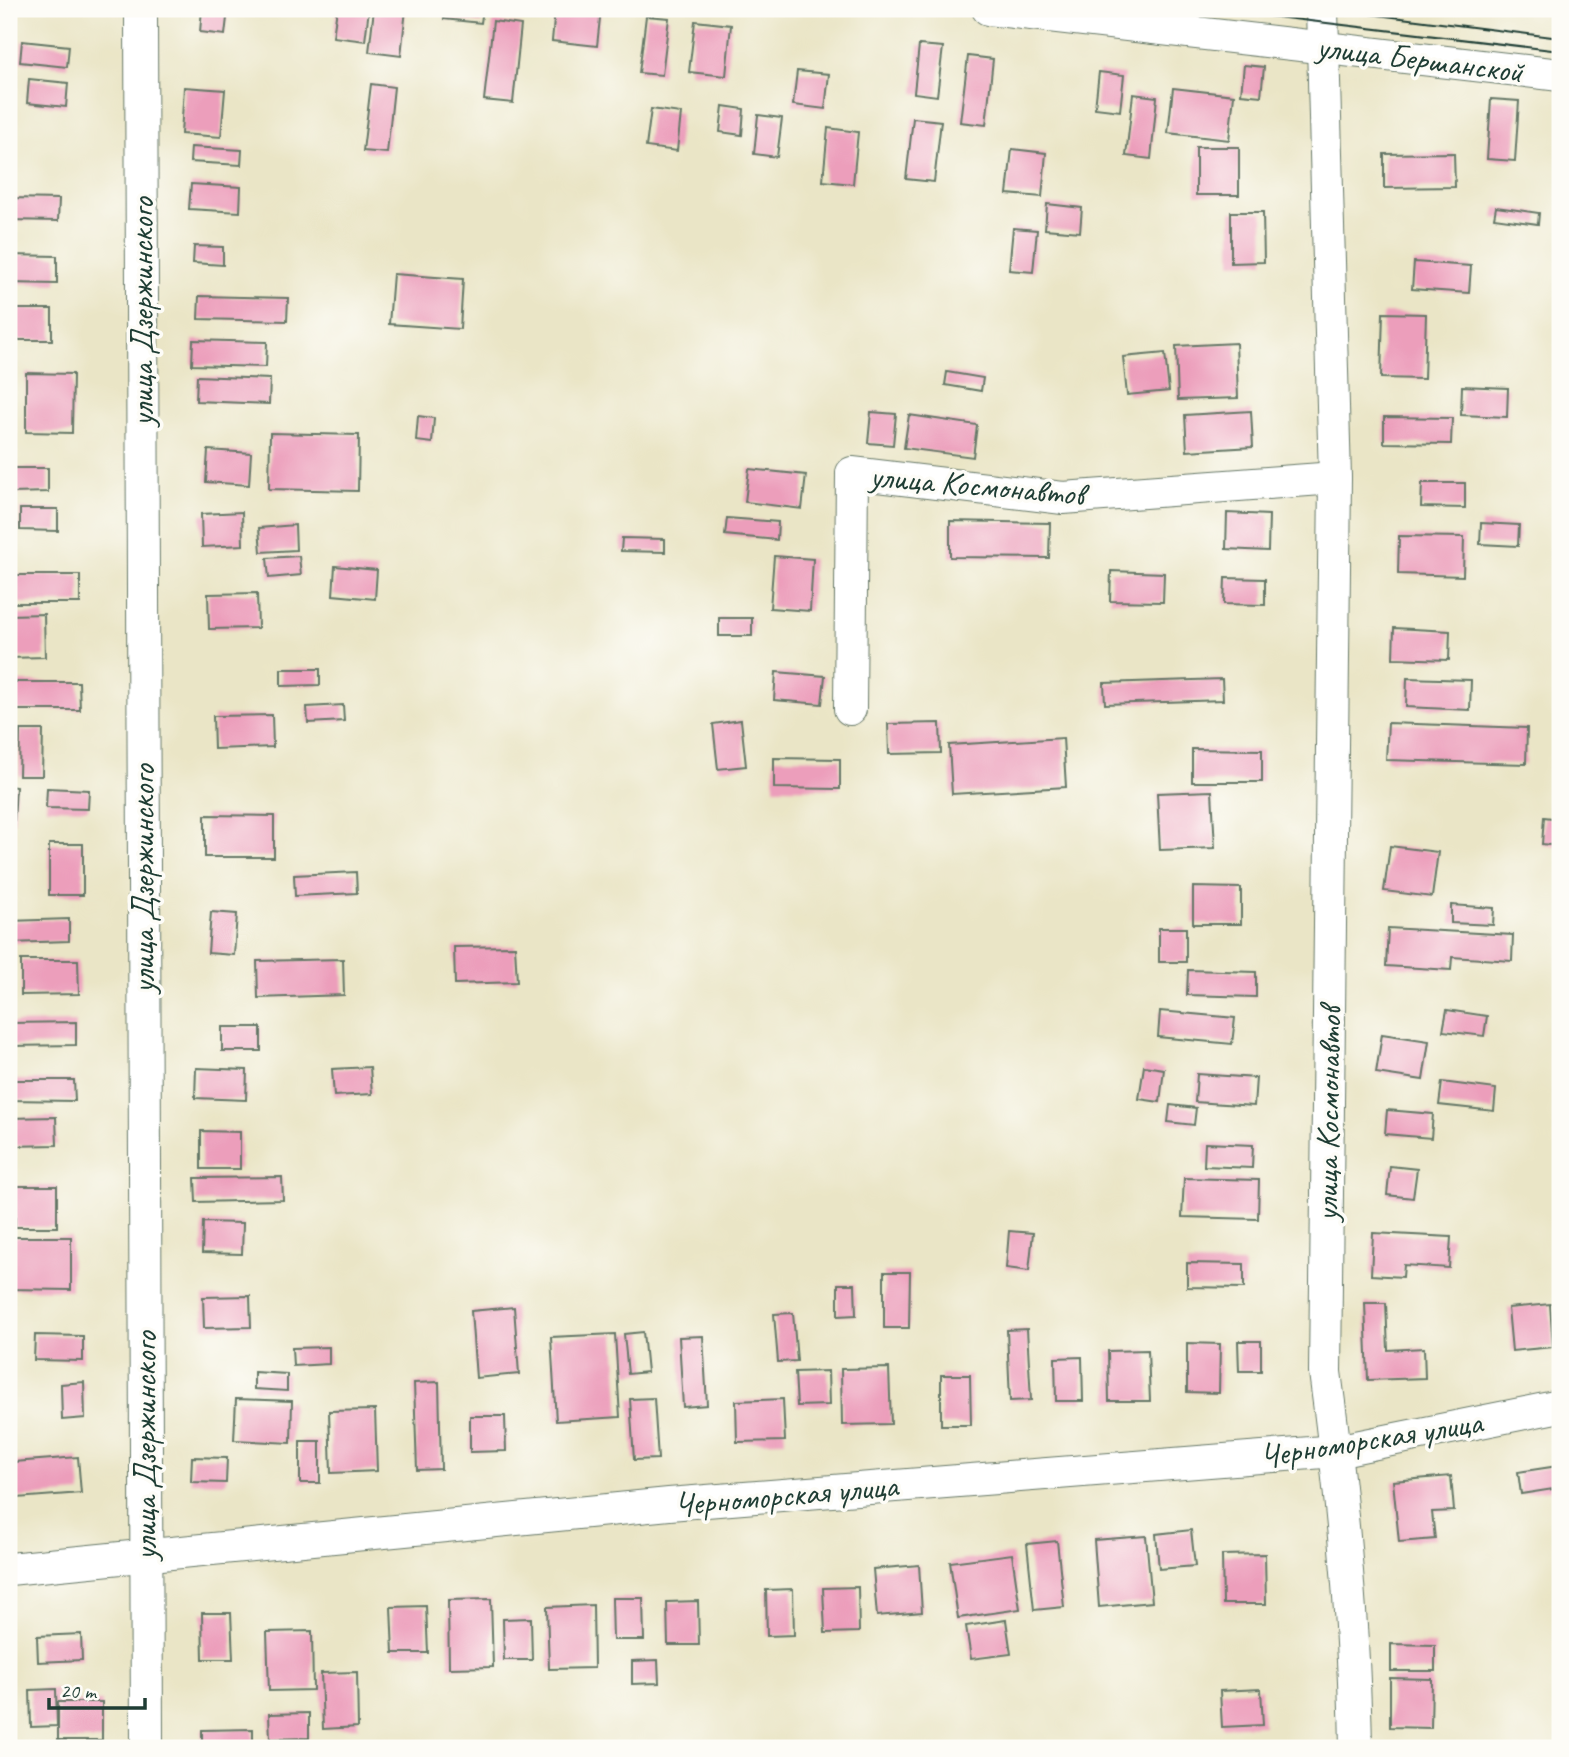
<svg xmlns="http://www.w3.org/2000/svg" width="1569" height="1757" font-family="Caveat,sans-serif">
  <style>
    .building { fill: #ec9ebb }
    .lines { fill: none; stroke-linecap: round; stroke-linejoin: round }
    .minor-casing { stroke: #667867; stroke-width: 34 }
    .minor { stroke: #fff; stroke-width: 32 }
    .tram { stroke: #1f3d34; stroke-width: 2 }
    .labels { text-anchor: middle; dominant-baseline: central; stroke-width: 7; stroke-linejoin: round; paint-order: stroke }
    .street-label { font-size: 33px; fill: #1f3d34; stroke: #fdfcf7 }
  </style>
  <rect width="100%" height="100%" fill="#fdfcf7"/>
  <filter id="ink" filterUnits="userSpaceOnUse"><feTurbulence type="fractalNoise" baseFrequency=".0143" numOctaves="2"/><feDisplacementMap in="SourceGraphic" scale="14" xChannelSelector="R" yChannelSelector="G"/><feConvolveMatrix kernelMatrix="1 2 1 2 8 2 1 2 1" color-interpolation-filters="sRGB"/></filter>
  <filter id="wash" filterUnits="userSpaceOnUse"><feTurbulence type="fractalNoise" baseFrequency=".00686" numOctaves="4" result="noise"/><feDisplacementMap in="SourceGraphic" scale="28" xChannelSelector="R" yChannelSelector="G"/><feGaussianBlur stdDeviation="1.57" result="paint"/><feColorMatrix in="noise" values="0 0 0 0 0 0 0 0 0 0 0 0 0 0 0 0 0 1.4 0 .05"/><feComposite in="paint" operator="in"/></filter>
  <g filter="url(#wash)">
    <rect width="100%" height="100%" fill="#eae5c6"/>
    <g id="blocks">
      <g class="building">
        <polygon points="202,9 228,9 225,35 200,32"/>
        <polygon points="337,9 369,9 365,41 333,37"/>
        <polygon points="374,9 406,9 401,56 369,52"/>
        <polygon points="445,9 483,9 481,23 444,19"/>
        <polygon points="555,9 601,9 597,46 552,41"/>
        <polygon points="646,16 669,18 662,75 639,73"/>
        <polygon points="493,21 521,25 513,103 484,100"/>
        <polygon points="695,21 731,25 726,76 689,72"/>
        <polygon points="22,41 69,46 67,67 20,62"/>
        <polygon points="919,45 943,47 937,96 914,93"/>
        <polygon points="968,56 993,59 986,125 960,122"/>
        <polygon points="1244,65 1264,67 1261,96 1241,94"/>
        <polygon points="797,71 829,74 825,109 793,105"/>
        <polygon points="1099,72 1124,75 1120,111 1095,108"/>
        <polygon points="29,79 68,83 66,107 27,103"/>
        <polygon points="371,84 394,87 387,153 363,151"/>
        <polygon points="184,87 225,90 221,137 181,134"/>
        <polygon points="1173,88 1234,95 1229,140 1168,133"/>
        <polygon points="1133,94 1157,97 1151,159 1126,156"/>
        <polygon points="1491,99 1519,101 1515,161 1487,159"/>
        <polygon points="723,106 744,109 742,135 720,132"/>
        <polygon points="651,109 681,113 677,151 646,147"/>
        <polygon points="758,115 782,118 777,157 754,154"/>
        <polygon points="913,118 941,121 934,182 906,179"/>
        <polygon points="828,128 858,132 853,184 823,181"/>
        <polygon points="191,147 242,150 241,165 190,162"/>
        <rect x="1196" y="147" width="43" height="48"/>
        <polygon points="1012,149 1046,153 1042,197 1007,194"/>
        <polygon points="1454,153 1455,187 1384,188 1384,154"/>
        <polygon points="191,184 241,187 240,212 189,209"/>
        <polygon points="10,198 59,199 58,221 9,220"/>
        <polygon points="1047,204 1082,208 1080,232 1045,229"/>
        <polygon points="1496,207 1539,213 1538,224 1494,218"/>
        <polygon points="1231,212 1263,212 1264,262 1231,263"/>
        <polygon points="1013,228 1037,230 1033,272 1009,270"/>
        <polygon points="194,246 223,247 223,265 193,263"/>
        <polygon points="9,255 57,256 57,284 9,283"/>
        <polygon points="1414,262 1471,266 1469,293 1412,289"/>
        <polygon points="393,274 463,279 460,329 389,324"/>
        <polygon points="199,296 288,298 287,321 198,319"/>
        <rect x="9" y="309" width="43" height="31"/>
        <polygon points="1383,313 1426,314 1424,379 1381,378"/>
        <polygon points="193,340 267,342 266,367 192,365"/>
        <polygon points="1236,343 1238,398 1178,400 1176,346"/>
        <polygon points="1165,353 1169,391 1127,395 1123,357"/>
        <polygon points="947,372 983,378 981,391 945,385"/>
        <polygon points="26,373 73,374 72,433 26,432"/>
        <polygon points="197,376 270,379 269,404 196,401"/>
        <polygon points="1462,386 1508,388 1507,417 1461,415"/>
        <polygon points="1251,411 1253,447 1187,451 1185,415"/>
        <polygon points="871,412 896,414 893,445 868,443"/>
        <polygon points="909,415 977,425 973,457 904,448"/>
        <polygon points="418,416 434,418 432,443 416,441"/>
        <polygon points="1384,417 1452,418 1451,444 1384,443"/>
        <polygon points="270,433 359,435 358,491 269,489"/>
        <polygon points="208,450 251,453 249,485 206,482"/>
        <polygon points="12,468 48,468 48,492 12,493"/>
        <polygon points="749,469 806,475 802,509 745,502"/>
        <polygon points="1422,483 1465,483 1465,508 1421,507"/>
        <polygon points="20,509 58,509 58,531 20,530"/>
        <polygon points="242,512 243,545 202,547 201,514"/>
        <polygon points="1227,513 1269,515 1268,551 1226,549"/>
        <polygon points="727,518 778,522 777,540 725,535"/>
        <polygon points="950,521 1050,523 1049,558 950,557"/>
        <polygon points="1481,523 1519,525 1518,546 1480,544"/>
        <polygon points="295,525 296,550 261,552 259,528"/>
        <polygon points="1399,536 1464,537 1463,576 1398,574"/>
        <polygon points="622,538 665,539 665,552 621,551"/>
        <polygon points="299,556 301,575 269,578 267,558"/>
        <polygon points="774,556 813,559 810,611 770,608"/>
        <polygon points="335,566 377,570 375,599 333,595"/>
        <polygon points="1111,571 1164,573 1163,602 1110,601"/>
        <rect x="9" y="575" width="71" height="28"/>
        <polygon points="1225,578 1265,579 1265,605 1224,604"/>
        <polygon points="257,593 258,628 209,629 208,594"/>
        <polygon points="44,614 45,657 9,658 9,615"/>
        <rect x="719" y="618" width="33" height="18"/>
        <polygon points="1394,628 1450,631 1449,660 1393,658"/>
        <polygon points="281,669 320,669 320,685 281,686"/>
        <polygon points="776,672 825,676 822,704 774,700"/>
        <polygon points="1407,678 1471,680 1470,710 1406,707"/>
        <polygon points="1222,679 1223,700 1105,704 1104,683"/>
        <polygon points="9,682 79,682 80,710 9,710"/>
        <polygon points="343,705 344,721 308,723 307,707"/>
        <polygon points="272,715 273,747 214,749 213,716"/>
        <polygon points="741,720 746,766 718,769 713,724"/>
        <polygon points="940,723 941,753 889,754 888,724"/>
        <polygon points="1388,723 1527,728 1526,764 1386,760"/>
        <polygon points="20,730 43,730 42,776 19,776"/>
        <polygon points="1063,738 1066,787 952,794 949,745"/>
        <polygon points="1192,749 1262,750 1262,782 1192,782"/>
        <polygon points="774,758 840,759 840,789 774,788"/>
        <polygon points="9,786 16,787 14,822 9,822"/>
        <polygon points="47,788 89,790 88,809 46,808"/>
        <polygon points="1212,791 1215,848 1160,850 1157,793"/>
        <polygon points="205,815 274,816 274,857 205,857"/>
        <polygon points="1544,817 1560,819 1560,846 1542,844"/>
        <rect x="49" y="844" width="34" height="51"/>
        <polygon points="1390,846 1438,852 1432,897 1384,891"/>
        <polygon points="356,872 357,893 295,896 294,875"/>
        <polygon points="1193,887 1241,888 1241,924 1193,924"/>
        <polygon points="1451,905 1494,908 1493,925 1451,923"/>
        <polygon points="211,912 237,914 234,955 208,953"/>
        <polygon points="69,919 69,941 9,943 9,921"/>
        <rect x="1159" y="928" width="27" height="34"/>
        <polygon points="1388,928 1513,935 1512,961 1452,957 1451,970 1386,966"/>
        <polygon points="515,946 517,982 455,984 454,947"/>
        <polygon points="343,959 344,995 258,998 257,961"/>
        <polygon points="21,960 78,960 79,994 21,995"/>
        <polygon points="1188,970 1256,972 1256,997 1187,995"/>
        <polygon points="1447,1010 1487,1016 1484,1036 1443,1031"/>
        <polygon points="1160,1011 1235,1018 1232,1044 1158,1037"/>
        <polygon points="76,1022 76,1045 10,1046 10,1023"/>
        <rect x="222" y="1027" width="39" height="24"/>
        <polygon points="1382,1034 1429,1041 1423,1080 1376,1073"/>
        <polygon points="1144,1066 1164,1069 1160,1102 1139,1099"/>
        <polygon points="370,1067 372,1094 334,1096 332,1069"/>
        <polygon points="196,1068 247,1070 246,1100 195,1098"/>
        <polygon points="1197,1074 1256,1078 1254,1106 1195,1102"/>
        <polygon points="9,1080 74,1080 75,1101 9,1100"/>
        <polygon points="1442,1082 1496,1089 1494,1111 1439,1105"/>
        <polygon points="1170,1105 1196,1108 1194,1125 1168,1122"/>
        <polygon points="1387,1110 1433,1114 1431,1138 1385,1134"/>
        <polygon points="56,1117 57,1145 9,1146 9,1118"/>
        <polygon points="201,1131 240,1132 240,1169 201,1169"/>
        <polygon points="1205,1143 1253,1145 1252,1168 1204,1166"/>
        <polygon points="1390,1166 1417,1169 1413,1198 1387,1195"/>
        <polygon points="282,1177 283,1200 196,1202 195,1178"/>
        <polygon points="1184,1178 1259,1180 1258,1219 1182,1217"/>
        <rect x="15" y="1186" width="42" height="41"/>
        <polygon points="203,1222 243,1223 242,1254 202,1253"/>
        <polygon points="1009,1231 1033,1233 1029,1271 1006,1268"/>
        <polygon points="1373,1233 1451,1237 1449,1268 1404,1265 1403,1277 1371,1275"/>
        <polygon points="9,1237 71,1237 71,1290 9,1289"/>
        <polygon points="1187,1263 1244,1264 1244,1288 1187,1287"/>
        <polygon points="884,1272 910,1272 909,1328 884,1328"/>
        <polygon points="838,1284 855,1284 856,1315 838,1316"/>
        <polygon points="250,1296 251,1327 204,1328 203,1297"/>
        <polygon points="1365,1303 1386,1303 1388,1350 1424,1348 1425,1378 1368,1380"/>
        <polygon points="1550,1304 1553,1347 1512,1351 1508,1308"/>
        <polygon points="514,1307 519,1374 476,1378 471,1311"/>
        <polygon points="793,1313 797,1361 778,1362 774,1314"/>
        <polygon points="1027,1329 1031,1400 1010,1401 1007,1330"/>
        <polygon points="643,1332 647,1372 628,1374 624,1334"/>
        <polygon points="615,1334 620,1417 556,1421 551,1337"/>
        <polygon points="35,1335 83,1336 83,1361 34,1360"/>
        <polygon points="703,1336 707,1405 683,1407 679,1337"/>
        <polygon points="1238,1341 1261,1341 1261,1371 1239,1371"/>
        <polygon points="1187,1343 1220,1344 1219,1393 1187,1392"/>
        <polygon points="329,1347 329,1364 293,1366 292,1348"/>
        <polygon points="1148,1350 1150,1401 1109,1401 1108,1351"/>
        <polygon points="1082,1357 1083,1401 1056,1401 1055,1358"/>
        <polygon points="889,1368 891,1424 842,1425 841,1369"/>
        <polygon points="828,1371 829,1405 797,1406 795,1372"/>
        <polygon points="254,1372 287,1374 287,1391 254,1389"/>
        <polygon points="941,1375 970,1375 971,1425 941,1425"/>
        <polygon points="84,1382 85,1418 62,1420 61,1384"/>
        <polygon points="439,1382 441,1469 417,1470 414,1383"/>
        <polygon points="654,1398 658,1459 634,1460 630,1399"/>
        <polygon points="236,1399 292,1401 291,1443 234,1440"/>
        <polygon points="783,1399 785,1441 737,1442 736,1401"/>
        <polygon points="375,1410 377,1471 331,1473 329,1411"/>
        <polygon points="470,1416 505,1416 506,1451 470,1452"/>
        <rect x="300" y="1441" width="20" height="42"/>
        <polygon points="78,1457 81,1493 17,1498 14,1462"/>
        <polygon points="192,1457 227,1458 226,1483 191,1482"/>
        <polygon points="1558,1466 1560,1488 1521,1494 1518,1472"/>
        <polygon points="1451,1476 1454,1511 1432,1512 1435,1539 1399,1542 1393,1481"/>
        <polygon points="1191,1530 1195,1566 1159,1569 1156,1534"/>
        <polygon points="1146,1536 1152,1602 1099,1607 1094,1540"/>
        <polygon points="1057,1541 1064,1607 1034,1610 1027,1544"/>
        <polygon points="1012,1554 1020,1609 958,1618 950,1562"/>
        <polygon points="1265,1554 1266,1604 1223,1604 1222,1555"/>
        <polygon points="919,1565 922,1612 877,1616 873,1569"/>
        <polygon points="858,1587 859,1632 825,1633 823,1588"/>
        <polygon points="793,1589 794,1635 767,1636 766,1590"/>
        <polygon points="612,1598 643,1598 644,1640 613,1640"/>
        <polygon points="491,1599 493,1667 449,1668 448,1600"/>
        <polygon points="698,1601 699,1645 668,1645 667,1602"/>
        <polygon points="593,1605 594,1668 549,1669 547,1607"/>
        <polygon points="426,1606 428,1653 393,1653 391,1607"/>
        <polygon points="202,1613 231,1613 233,1659 203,1659"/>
        <polygon points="531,1618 532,1660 504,1660 503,1619"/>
        <polygon points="1006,1620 1011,1654 971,1659 966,1626"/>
        <polygon points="312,1631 313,1690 269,1691 267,1632"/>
        <polygon points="81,1634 82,1660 38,1662 37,1636"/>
        <polygon points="1391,1644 1435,1645 1435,1671 1391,1671"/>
        <polygon points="658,1660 659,1683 632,1684 632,1661"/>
        <polygon points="357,1672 358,1727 323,1729 321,1673"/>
        <polygon points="1390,1678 1432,1679 1431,1728 1390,1727"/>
        <polygon points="56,1689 57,1726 31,1727 30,1690"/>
        <polygon points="1261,1689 1263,1725 1222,1727 1220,1691"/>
        <rect x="58" y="1702" width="44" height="38"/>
        <polygon points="309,1713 309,1738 270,1739 269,1714"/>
        <polygon points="253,1729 253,1748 202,1748 202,1730"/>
      </g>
    </g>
  </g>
  <g filter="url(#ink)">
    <use href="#blocks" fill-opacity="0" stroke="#667867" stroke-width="2"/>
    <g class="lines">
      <g class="minor-casing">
        <g id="minor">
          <polyline points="141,9 147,1748"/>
          <polyline points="988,9 1560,75"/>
          <path d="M1322,9l13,469 -10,894c17,125 29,251 31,376"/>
          <polyline points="850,709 852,473 1063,498 1335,478"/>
          <polyline points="9,1569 669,1504 1336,1451 1560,1406"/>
        </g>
      </g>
      <use href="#minor" class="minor"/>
      <g class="tram">
        <polyline points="1210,9 1560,51"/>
        <polyline points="1330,9 1560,38"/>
      </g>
    </g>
  </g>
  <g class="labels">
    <g class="street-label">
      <text transform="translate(1420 59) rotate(7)">улица Бершанской</text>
      <text transform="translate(142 312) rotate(-90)">улица Дзержинского</text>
      <text transform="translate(977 485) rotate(5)">улица Космонавтов</text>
      <text transform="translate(143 879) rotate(-90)">улица Дзержинского</text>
      <text transform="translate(1328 1114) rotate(-89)">улица Космонавтов</text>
      <text transform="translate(1371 1439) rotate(-9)">Черноморская улица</text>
      <text transform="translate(145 1446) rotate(-90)">улица Дзержинского</text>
      <text transform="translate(786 1495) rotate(-5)">Черноморская улица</text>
    </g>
  </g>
  <rect width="1569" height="1757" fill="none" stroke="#fdfcf7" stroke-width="35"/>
  <path d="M49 1698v10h96v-10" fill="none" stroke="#1f3d34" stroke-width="3.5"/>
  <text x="60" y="1698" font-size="21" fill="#1f3d34" stroke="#fdfcf7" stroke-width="5" paint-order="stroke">20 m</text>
</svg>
